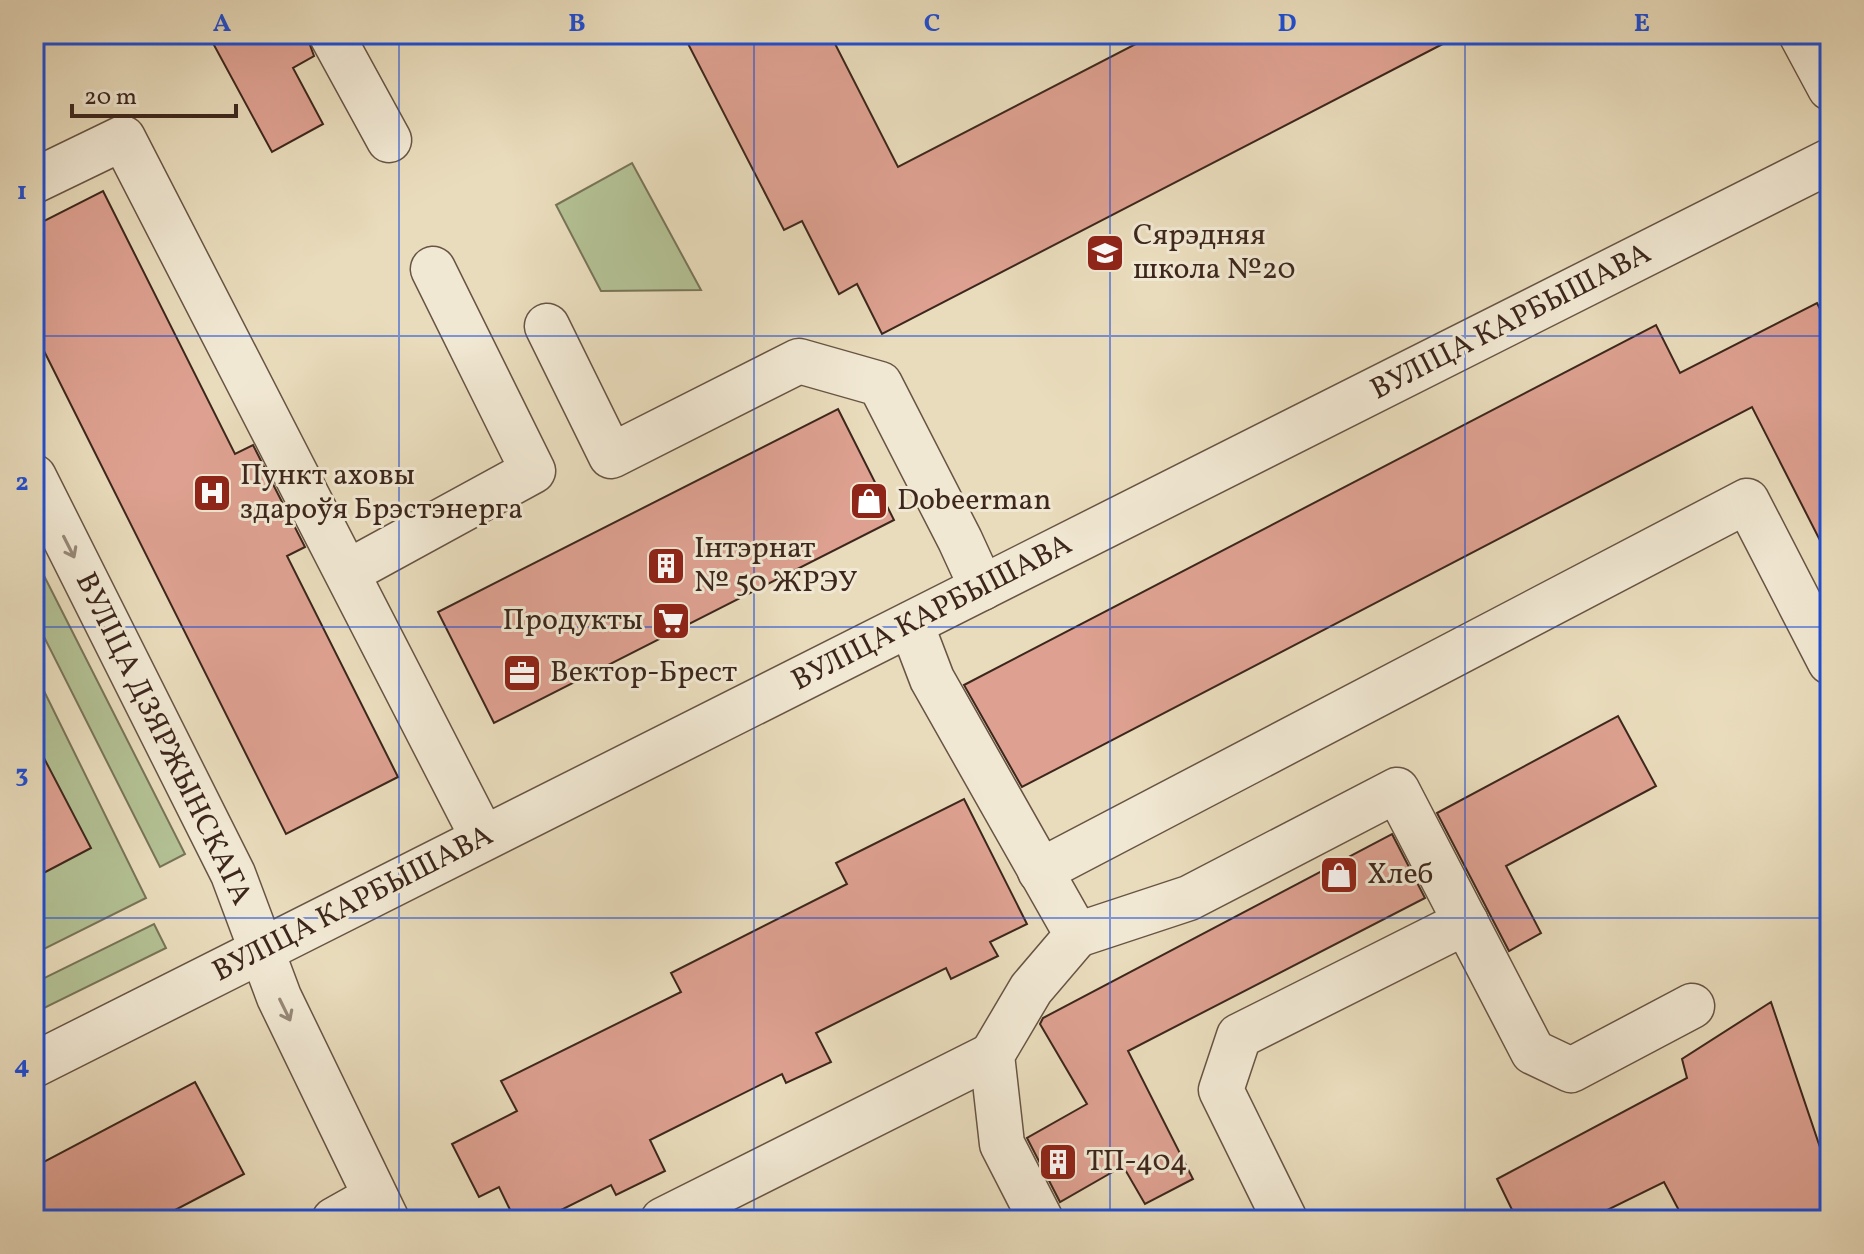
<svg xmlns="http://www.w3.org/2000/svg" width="1864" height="1254" font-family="Vollkorn,serif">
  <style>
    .green { fill: #b3c194; stroke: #787458; stroke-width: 2 }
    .building { fill: #dea191; stroke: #3d271c; stroke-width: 2 }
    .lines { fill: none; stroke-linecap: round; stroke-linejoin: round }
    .minor-casing { stroke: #685444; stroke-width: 47 }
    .minor { stroke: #f1e8d3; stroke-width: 44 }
    .oneway { stroke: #978878 }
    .grid { fill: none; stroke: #1d4ed8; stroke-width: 2; stroke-opacity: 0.55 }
    .labels { text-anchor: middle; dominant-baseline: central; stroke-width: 6; stroke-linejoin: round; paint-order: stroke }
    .poi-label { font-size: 30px; fill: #3d271c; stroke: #f1e8d3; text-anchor: start }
    .street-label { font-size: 30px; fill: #3d271c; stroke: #f1e8d3 }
    .neatline { fill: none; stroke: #1d4ed8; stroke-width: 3 }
    .grid-label { font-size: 26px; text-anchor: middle; font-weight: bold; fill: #1d4ed8 }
  </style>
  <rect width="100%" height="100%" fill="#e9dcbc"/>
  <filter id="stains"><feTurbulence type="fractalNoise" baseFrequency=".0025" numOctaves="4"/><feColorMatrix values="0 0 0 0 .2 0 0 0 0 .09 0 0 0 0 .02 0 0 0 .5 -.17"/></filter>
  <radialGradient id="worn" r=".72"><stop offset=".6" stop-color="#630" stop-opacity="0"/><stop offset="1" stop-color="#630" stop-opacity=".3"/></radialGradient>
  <g class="green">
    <polygon points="632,163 701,290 601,291 556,205"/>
    <polygon points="34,556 185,854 160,867 34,617"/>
    <polygon points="44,691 146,898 34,954 34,696"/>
    <polygon points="154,924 166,948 34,1013 34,983"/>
  </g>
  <g class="building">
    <polygon points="208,34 306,34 314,56 293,68 323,124 272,152"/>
    <polygon points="683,34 830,34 898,167 1155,34 1462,34 882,334 857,284 839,294 802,221 784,230"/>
    <polygon points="103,191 235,454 253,445 305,547 287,556 398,777 286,834 34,331 34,226"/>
    <polygon points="1817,303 1830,329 1830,560 1752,407 1022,787 964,685 1656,325 1680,373"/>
    <polygon points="838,409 894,520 494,723 438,612"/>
    <polygon points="1618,716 1656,786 1506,866 1541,933 1509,951 1437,813"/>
    <polygon points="34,739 91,848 34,878"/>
    <polygon points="964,799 1027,924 990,942 998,956 951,979 946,968 816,1033 831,1062 786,1083 782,1074 650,1140 665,1171 616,1195 611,1185 541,1220 515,1220 499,1187 479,1197 452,1144 517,1111 501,1081 681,992 671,973 847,884 836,863"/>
    <polygon points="1392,834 1425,898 1128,1051 1193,1179 1145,1204 1123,1166 1060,1202 1027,1138 1087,1104 1040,1024 1043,1018"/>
    <polygon points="1771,1002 1830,1177 1830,1220 1684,1220 1664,1182 1587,1220 1517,1220 1497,1179 1687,1078 1682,1059"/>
    <polygon points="195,1082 244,1174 156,1220 34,1220 34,1167"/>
  </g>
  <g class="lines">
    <g class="minor-casing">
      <g id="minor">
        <polyline points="331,34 389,140"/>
        <polyline points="1801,34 1830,88"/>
        <polyline points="34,181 123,138 483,838"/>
        <polyline points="547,326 611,456 799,361 880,384 960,540 982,588"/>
        <polyline points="34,477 233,874 279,997 387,1220"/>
        <polyline points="348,572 533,471 433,269"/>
        <polyline points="911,624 932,679 1077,935 1031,989 992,1055 1002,1144 1041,1220"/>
        <polyline points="1040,871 1747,501 1830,662"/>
        <polyline points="1077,935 1189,898 1397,790 1533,1052 1571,1070 1692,1006"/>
        <polyline points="34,1065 1830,161"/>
        <polyline points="334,1220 375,1197"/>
        <polyline points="663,1220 992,1055"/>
        <polyline points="1285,1220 1221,1090 1239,1036 1466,922"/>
      </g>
    </g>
    <use href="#minor" class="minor"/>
  </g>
  <defs><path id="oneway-shaft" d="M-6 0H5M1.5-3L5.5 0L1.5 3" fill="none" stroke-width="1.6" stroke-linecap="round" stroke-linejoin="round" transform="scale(2)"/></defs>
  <g class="oneway">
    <use href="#oneway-shaft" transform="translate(69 547) rotate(63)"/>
    <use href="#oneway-shaft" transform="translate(285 1010) rotate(64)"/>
  </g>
  <path class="grid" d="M399,34v1186M754,34v1186M1110,34v1186M1465,34v1186M34,336h1796M34,627h1796M34,918h1796"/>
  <defs>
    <g id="school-square" transform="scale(2)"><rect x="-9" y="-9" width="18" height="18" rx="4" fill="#8f2418" stroke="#f1e8d3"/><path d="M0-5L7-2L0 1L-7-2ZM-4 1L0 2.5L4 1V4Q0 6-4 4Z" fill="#fff"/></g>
    <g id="hospital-square" transform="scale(2)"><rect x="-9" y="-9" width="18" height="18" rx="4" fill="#8f2418" stroke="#f1e8d3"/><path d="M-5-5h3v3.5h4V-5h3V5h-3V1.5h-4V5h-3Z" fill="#fff"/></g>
    <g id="shop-square" transform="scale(2)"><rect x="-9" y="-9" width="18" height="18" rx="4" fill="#8f2418" stroke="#f1e8d3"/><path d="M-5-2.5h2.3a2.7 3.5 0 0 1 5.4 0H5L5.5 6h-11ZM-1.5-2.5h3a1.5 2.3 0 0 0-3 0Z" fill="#fff"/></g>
    <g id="building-square" transform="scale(2)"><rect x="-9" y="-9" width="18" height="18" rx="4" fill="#8f2418" stroke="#f1e8d3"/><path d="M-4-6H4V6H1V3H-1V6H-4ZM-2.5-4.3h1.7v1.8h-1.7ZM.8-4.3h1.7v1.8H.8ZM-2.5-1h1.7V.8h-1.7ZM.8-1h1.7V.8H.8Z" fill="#fff"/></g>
    <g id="supermarket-square" transform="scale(2)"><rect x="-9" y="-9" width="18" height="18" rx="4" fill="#8f2418" stroke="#f1e8d3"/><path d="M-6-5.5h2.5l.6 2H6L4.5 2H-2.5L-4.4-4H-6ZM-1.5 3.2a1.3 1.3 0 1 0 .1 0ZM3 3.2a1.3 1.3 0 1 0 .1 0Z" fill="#fff"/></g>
    <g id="office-square" transform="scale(2)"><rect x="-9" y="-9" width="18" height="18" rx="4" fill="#8f2418" stroke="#f1e8d3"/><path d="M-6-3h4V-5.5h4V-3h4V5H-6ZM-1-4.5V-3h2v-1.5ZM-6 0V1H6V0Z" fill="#fff"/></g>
  </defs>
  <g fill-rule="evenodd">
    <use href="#school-square" x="1105" y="253"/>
    <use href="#hospital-square" x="212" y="493"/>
    <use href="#shop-square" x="869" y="501"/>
    <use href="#building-square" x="666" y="566"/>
    <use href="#supermarket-square" x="671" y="621"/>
    <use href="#office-square" x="522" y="673"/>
    <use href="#shop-square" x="1339" y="875"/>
    <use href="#building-square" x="1058" y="1162"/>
  </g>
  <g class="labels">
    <g class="poi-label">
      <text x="1133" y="236">Сярэдняя<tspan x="1133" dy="34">школа №20</tspan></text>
      <text x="240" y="476">Пункт аховы<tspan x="240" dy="34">здароўя Брэстэнерга</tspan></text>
      <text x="897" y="501">Dobeerman</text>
      <text x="694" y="549">Інтэрнат<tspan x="694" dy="34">№ 50 ЖРЭУ</tspan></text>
      <text x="643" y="621" text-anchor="end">Продукты</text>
      <text x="550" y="673">Вектор-Брест</text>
      <text x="1367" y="875">Хлеб</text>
      <text x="1086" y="1162">ТП-404</text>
    </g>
    <g class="street-label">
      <text transform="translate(1511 322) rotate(-27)">ВУЛІЦА КАРБЫШАВА</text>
      <text transform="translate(932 613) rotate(-27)">ВУЛІЦА КАРБЫШАВА</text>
      <text transform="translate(163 739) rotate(64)">ВУЛІЦА ДЗЯРЖЫНСКАГА</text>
      <text transform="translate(353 904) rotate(-27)">ВУЛІЦА КАРБЫШАВА</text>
    </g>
  </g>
  <rect width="1864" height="1254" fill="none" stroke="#e9dcbc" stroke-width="88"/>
  <path d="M72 104v12h164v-12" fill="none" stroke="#3d271c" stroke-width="4"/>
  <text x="84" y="104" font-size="24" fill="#3d271c" stroke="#f1e8d3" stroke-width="6" paint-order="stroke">20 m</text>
  <rect x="44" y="44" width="1776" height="1166" class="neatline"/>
  <g class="grid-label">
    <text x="222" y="31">A</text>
    <text x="577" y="31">B</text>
    <text x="932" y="31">C</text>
    <text x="1287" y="31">D</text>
    <text x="1642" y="31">E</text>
    <text x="22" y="199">1</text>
    <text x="22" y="490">2</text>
    <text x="22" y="782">3</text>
    <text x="22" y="1073">4</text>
  </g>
  <rect width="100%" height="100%" filter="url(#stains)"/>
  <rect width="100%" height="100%" fill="url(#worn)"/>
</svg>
